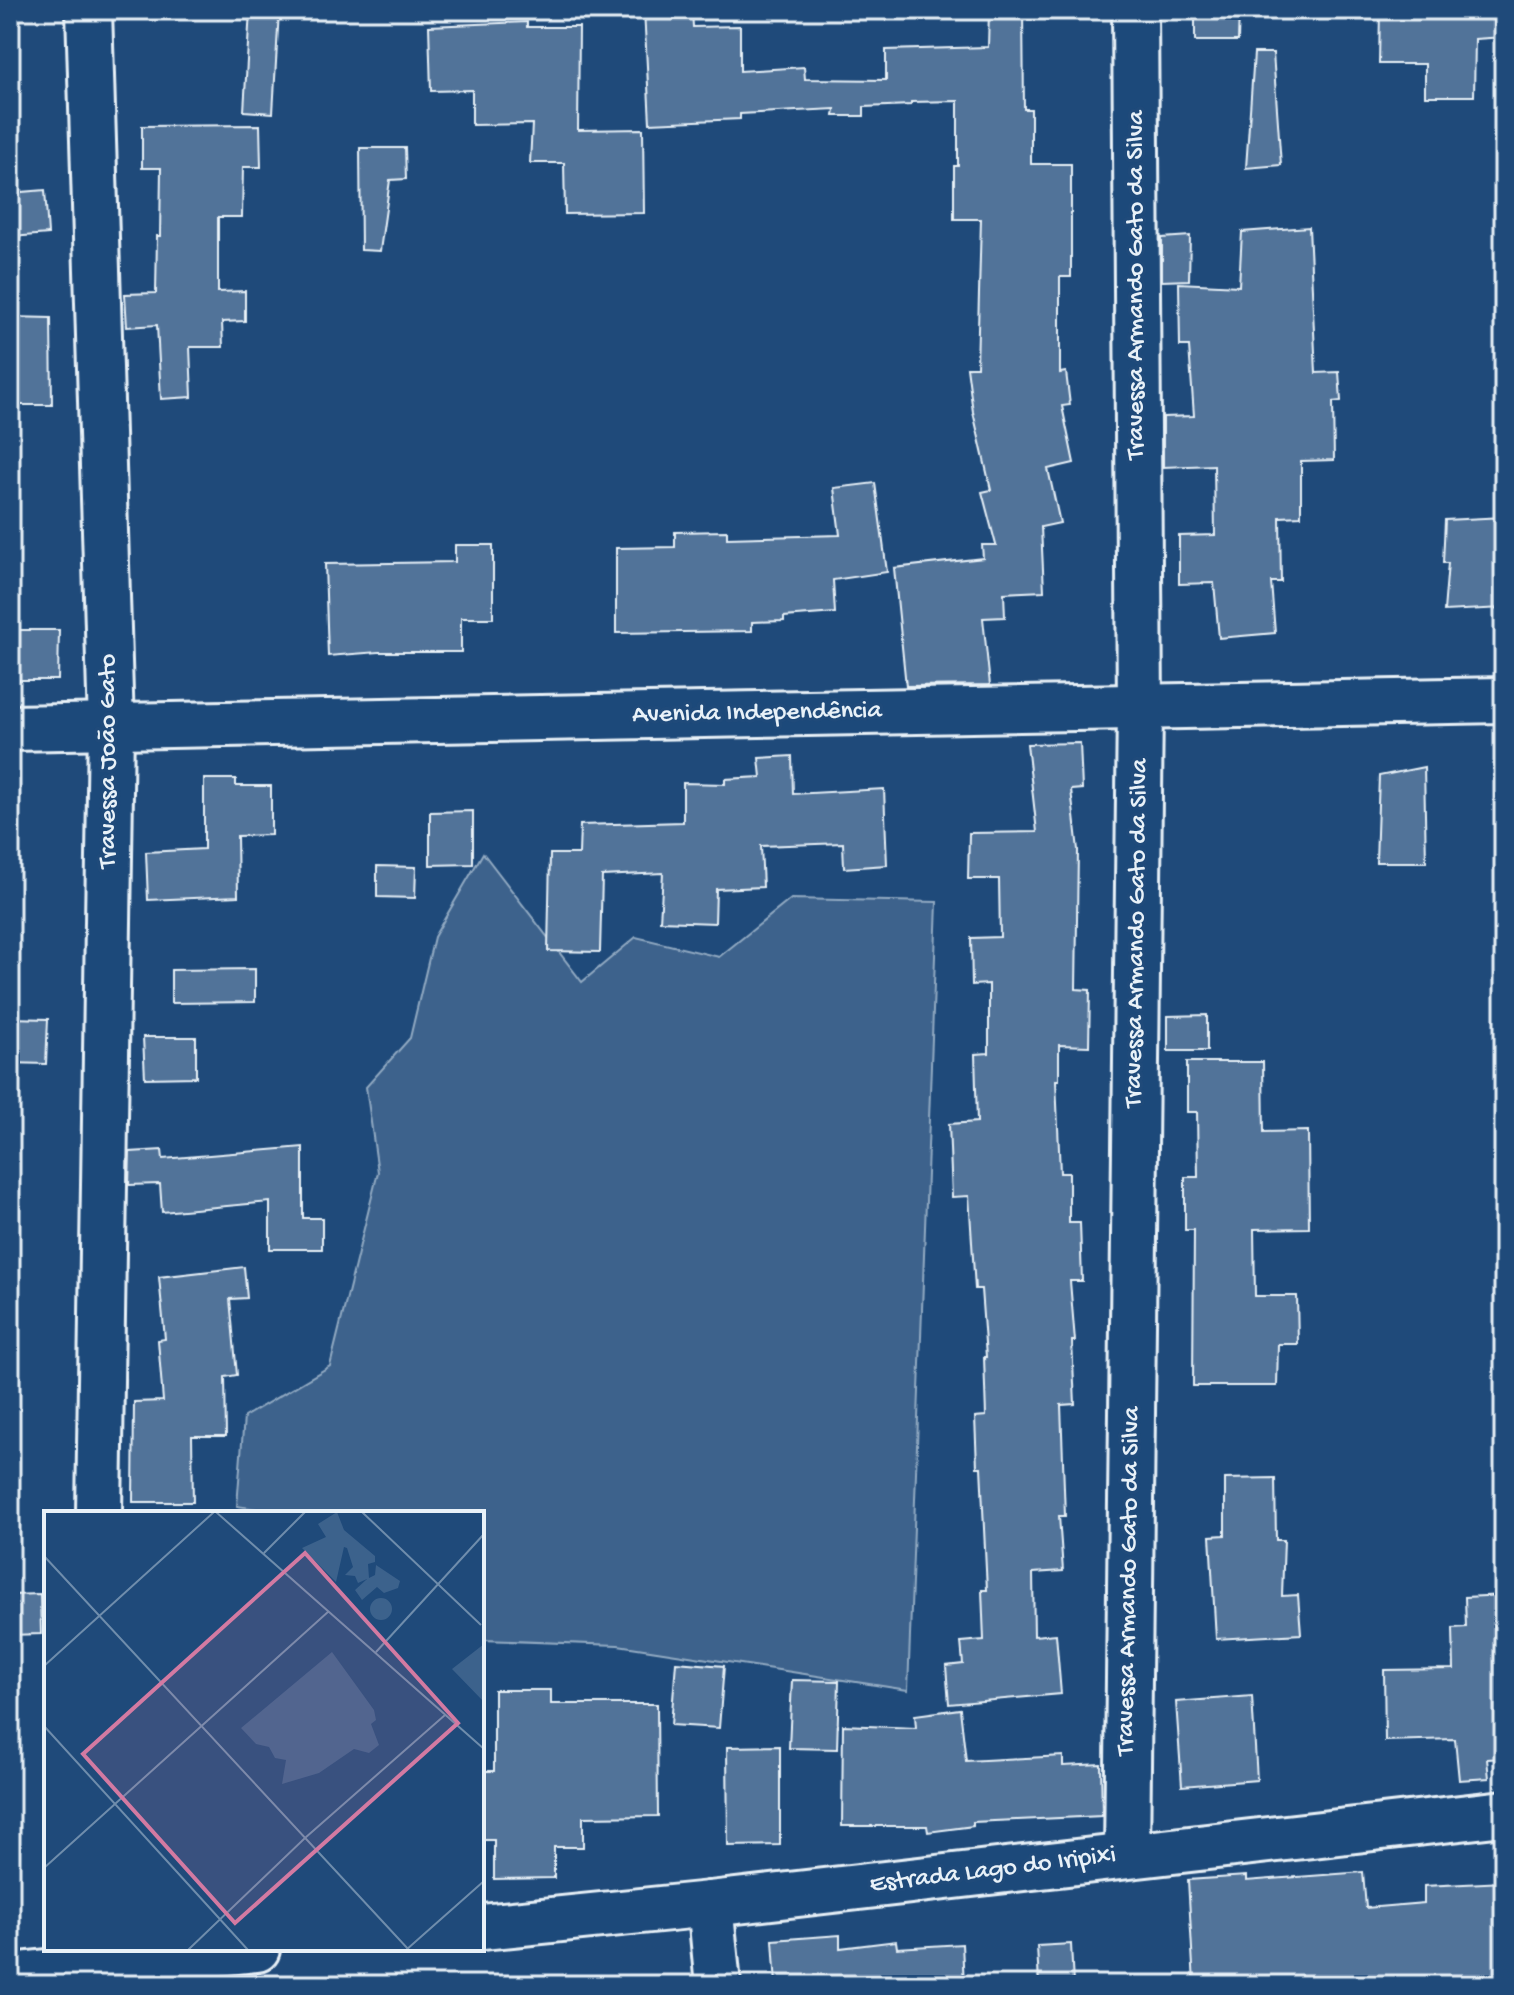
<svg xmlns="http://www.w3.org/2000/svg" width="1514" height="1995" font-family="'Gochi Hand',sans-serif">
  <style>
    .green { fill: #3c628c; stroke: #92aac2; stroke-width: 2 }
    .building { fill: #517399; stroke: #e8f1f8; stroke-width: 2 }
    .lines { fill: none; stroke-linecap: round; stroke-linejoin: round }
    .minor-casing { stroke: #e8f1f8; stroke-width: 50 }
    .tertiary-casing { stroke: #e8f1f8; stroke-width: 50 }
    .minor { stroke: #1f4a7a; stroke-width: 44 }
    .tertiary { stroke: #1f4a7a; stroke-width: 44 }
    .labels { text-anchor: middle; dominant-baseline: central; stroke-width: 7; stroke-linejoin: round; paint-order: stroke }
    .street-label { font-size: 26px; fill: #e8f1f8; stroke: #1f4a7a }
    .inset-road { fill: none; stroke: #6f8dac; stroke-width: 2 }
    .view { fill: #d37aa2; fill-opacity: 0.15; stroke: #d37aa2; stroke-width: 4 }
    .inset-edge { fill: none; stroke: #e8f1f8; stroke-width: 4 }
  </style>
  <rect width="100%" height="100%" fill="#1f4a7a"/>
  <filter id="ink" filterUnits="userSpaceOnUse"><feTurbulence type="fractalNoise" baseFrequency=".0125" numOctaves="2"/><feDisplacementMap in="SourceGraphic" scale="16" xChannelSelector="R" yChannelSelector="G"/><feConvolveMatrix kernelMatrix="1 2 1 2 8 2 1 2 1" color-interpolation-filters="sRGB"/></filter>
  <g filter="url(#ink)">
    <polygon class="green" points="483,853 582,982 636,937 719,957 791,899 937,902 908,1690 618,1645 482,1640 482,1513 284,1513 237,1506 244,1417 330,1366 378,1172 366,1087 410,1038 434,937"/>
    <g class="building">
      <polygon points="250,10 279,11 273,113 244,111"/>
      <polygon points="644,10 692,10 693,27 740,26 740,71 804,67 805,79 886,80 886,50 988,47 989,10 1023,10 1024,109 1031,109 1031,164 1071,164 1071,277 1060,277 1060,373 1066,372 1070,405 1062,406 1074,463 1048,469 1060,523 1041,527 1044,591 1004,593 1005,617 983,618 990,685 906,686 894,568 983,558 982,545 996,545 982,492 991,490 973,412 967,367 977,367 981,219 954,219 954,166 958,166 958,101 911,102 911,105 864,107 864,116 834,116 835,109 740,114 740,119 650,123"/>
      <polygon points="1195,10 1239,10 1238,41 1195,41"/>
      <polygon points="1380,10 1504,10 1504,37 1475,39 1474,96 1425,96 1425,64 1379,64"/>
      <polygon points="527,22 527,27 579,27 578,130 643,129 644,213 565,214 564,163 530,163 532,124 472,125 472,90 431,91 429,26"/>
      <polygon points="1254,53 1273,53 1281,165 1246,168"/>
      <polygon points="260,125 261,167 243,167 242,217 218,217 218,292 245,291 245,321 222,322 223,347 190,347 192,397 161,399 157,325 127,327 125,294 156,293 157,236 160,236 161,168 142,168 142,126"/>
      <polygon points="360,148 405,148 406,179 390,180 380,251 361,250"/>
      <polygon points="45,190 48,234 12,237 10,193"/>
      <polygon points="1309,227 1316,373 1339,372 1341,401 1333,402 1334,460 1301,461 1301,516 1280,517 1281,582 1271,582 1275,633 1219,638 1214,583 1179,584 1179,536 1215,535 1214,465 1163,467 1163,417 1194,416 1189,346 1180,346 1179,283 1239,286 1242,232"/>
      <polygon points="1190,236 1189,280 1162,281 1162,238"/>
      <polygon points="11,317 51,318 52,405 10,405"/>
      <polygon points="875,483 887,572 833,580 835,613 784,617 784,621 752,622 752,631 616,633 616,548 675,547 675,532 727,531 727,538 840,535 834,488"/>
      <polygon points="1504,517 1504,608 1444,611 1448,563 1443,563 1445,520"/>
      <polygon points="455,545 493,545 493,618 461,618 461,652 379,652 328,656 325,564 455,562"/>
      <polygon points="15,630 59,630 58,680 14,680"/>
      <polygon points="1080,743 1082,789 1071,790 1078,850 1076,989 1090,990 1089,1046 1059,1045 1059,1080 1056,1080 1060,1173 1069,1173 1069,1223 1080,1223 1082,1281 1070,1281 1075,1341 1072,1341 1075,1404 1061,1405 1065,1516 1059,1516 1063,1571 1033,1573 1034,1636 1056,1634 1061,1694 949,1704 946,1666 963,1664 961,1642 984,1640 982,1590 987,1590 981,1467 977,1467 975,1417 986,1416 984,1357 986,1357 981,1289 975,1289 969,1196 952,1197 949,1124 977,1122 975,1054 989,1053 989,984 972,985 971,938 1000,937 999,879 968,879 969,833 1037,832 1027,744"/>
      <polygon points="792,756 793,794 884,789 887,865 844,868 843,843 761,846 763,887 716,889 715,923 660,921 663,873 602,876 600,952 548,951 550,854 579,854 580,825 683,822 683,783 725,784 725,779 761,777 759,758"/>
      <polygon points="1424,767 1426,862 1376,862 1379,776"/>
      <polygon points="204,779 236,779 236,786 271,786 271,835 237,836 238,896 148,900 146,852 204,849"/>
      <polygon points="473,811 473,864 430,865 430,812"/>
      <polygon points="377,866 416,867 415,898 377,897"/>
      <polygon points="255,969 255,1002 171,1003 171,970"/>
      <polygon points="1207,1015 1207,1051 1168,1051 1168,1016"/>
      <polygon points="10,1018 48,1019 46,1064 10,1063"/>
      <polygon points="143,1037 196,1037 196,1077 145,1078"/>
      <polygon points="1187,1062 1263,1062 1264,1132 1308,1131 1309,1228 1254,1229 1255,1296 1297,1296 1298,1344 1278,1344 1277,1386 1193,1386 1194,1230 1185,1230 1185,1177 1198,1177 1197,1112 1187,1112"/>
      <polygon points="303,1147 303,1218 322,1218 322,1249 270,1249 270,1202 162,1212 160,1184 129,1185 130,1152 162,1150 163,1159"/>
      <polygon points="244,1267 247,1298 230,1299 237,1375 225,1377 226,1436 192,1436 193,1502 133,1502 134,1402 163,1401 158,1340 165,1339 159,1277"/>
      <polygon points="1275,1478 1276,1540 1284,1540 1282,1596 1298,1595 1301,1634 1216,1639 1210,1536 1225,1535 1225,1479"/>
      <polygon points="40,1594 41,1634 10,1635 10,1595"/>
      <polygon points="1504,1595 1504,1758 1487,1759 1489,1778 1459,1780 1455,1739 1385,1741 1384,1670 1454,1669 1453,1628 1466,1627 1465,1597"/>
      <polygon points="676,1662 724,1666 719,1728 671,1725"/>
      <polygon points="792,1680 839,1681 837,1749 789,1748"/>
      <polygon points="494,1690 551,1690 551,1704 657,1704 658,1816 583,1817 583,1847 554,1847 554,1878 494,1879 494,1840 482,1840 482,1771 494,1771"/>
      <polygon points="1252,1696 1257,1780 1182,1786 1176,1702"/>
      <polygon points="960,1709 966,1761 1063,1756 1063,1766 1101,1764 1102,1816 973,1822 973,1826 928,1832 927,1826 842,1826 843,1725 916,1728 915,1715"/>
      <polygon points="780,1746 780,1845 728,1846 727,1747"/>
      <polygon points="1363,1872 1366,1908 1424,1903 1424,1886 1504,1882 1504,1985 1340,1985 1339,1978 1264,1985 1264,1980 1194,1984 1188,1880 1246,1876 1246,1881"/>
      <polygon points="840,1935 840,1948 896,1941 897,1948 962,1944 964,1985 776,1985 773,1940"/>
      <polygon points="1071,1944 1073,1985 1039,1985 1037,1946"/>
    </g>
    <g class="lines">
      <g class="minor-casing">
        <g id="minor">
          <polyline points="89,10 111,726 99,1513"/>
          <polyline points="10,728 1504,700"/>
          <polyline points="1127,1855 1140,707 1135,10"/>
          <polyline points="710,1904 718,1985"/>
        </g>
      </g>
      <g class="tertiary-casing">
        <g id="tertiary">
          <polyline points="482,1927 710,1904 1504,1813"/>
          <polyline points="10,1976 257,1949"/>
        </g>
      </g>
      <use href="#minor" class="minor"/>
      <use href="#tertiary" class="tertiary"/>
    </g>
  </g>
  <g class="labels">
    <g class="street-label">
      <text transform="translate(1137 285) rotate(-90)">Travessa Armando Gato da Silva</text>
      <text transform="translate(757 714) rotate(-1)">Avenida Independência</text>
      <text transform="translate(109 761) rotate(-90)">Travessa João Gato</text>
      <text transform="translate(1138 933) rotate(-89)">Travessa Armando Gato da Silva</text>
      <text transform="translate(1130 1581) rotate(-89)">Travessa Armando Gato da Silva</text>
      <text transform="translate(993 1871) rotate(-7)">Estrada Lago do Iripixi</text>
    </g>
  </g>
  <g transform="translate(44 1511)">
    <rect width="440" height="440" fill="#1f4a7a"/>
    <path d="M293,1l7,18 31,26v6l-7,2 1,14 6,-3 1,-10 24,16 -2,7 -14,5 -7,-6 -15,13 -7,-10 12,-11 -9,4 -3,-7 -10,-1 8,-8 -6,-19 -3,-1 -8,35 -34,-34 24,-11 -8,-13zM326 98a11 11 0 1 1 22 0a11 11 0 1 1-22 0ZM440,133v58l-32,-33zM288,141l42,58 2,10 -5,4 8,21 -10,8 -15,-4 -35,24 -37,11 4,-24 -11,-2 -6,-11 -13,-3 -15,-16z" fill="#3c628c"/>
    <path class="inset-road" d="M172,1l268,237M318,1l119,113M220,42l41,-41M0,45l365,394M332,141l108,-118M0,155l170,-154M0,215l204,224M0,357l285,-257M144,439l117,-112 140,-123M362,439l78,-69"/>
    <path class="view" d="M261,42l153,170 -223,200 -152,-169z"/>
    <rect width="440" height="440" class="inset-edge"/>
  </g>
  <rect width="1514" height="1995" fill="none" stroke="#1f4a7a" stroke-width="40"/>
  <rect x="20" y="20" width="1474" height="1955" fill="none" stroke="#e8f1f8" stroke-width="3" filter="url(#ink)"/>
</svg>
